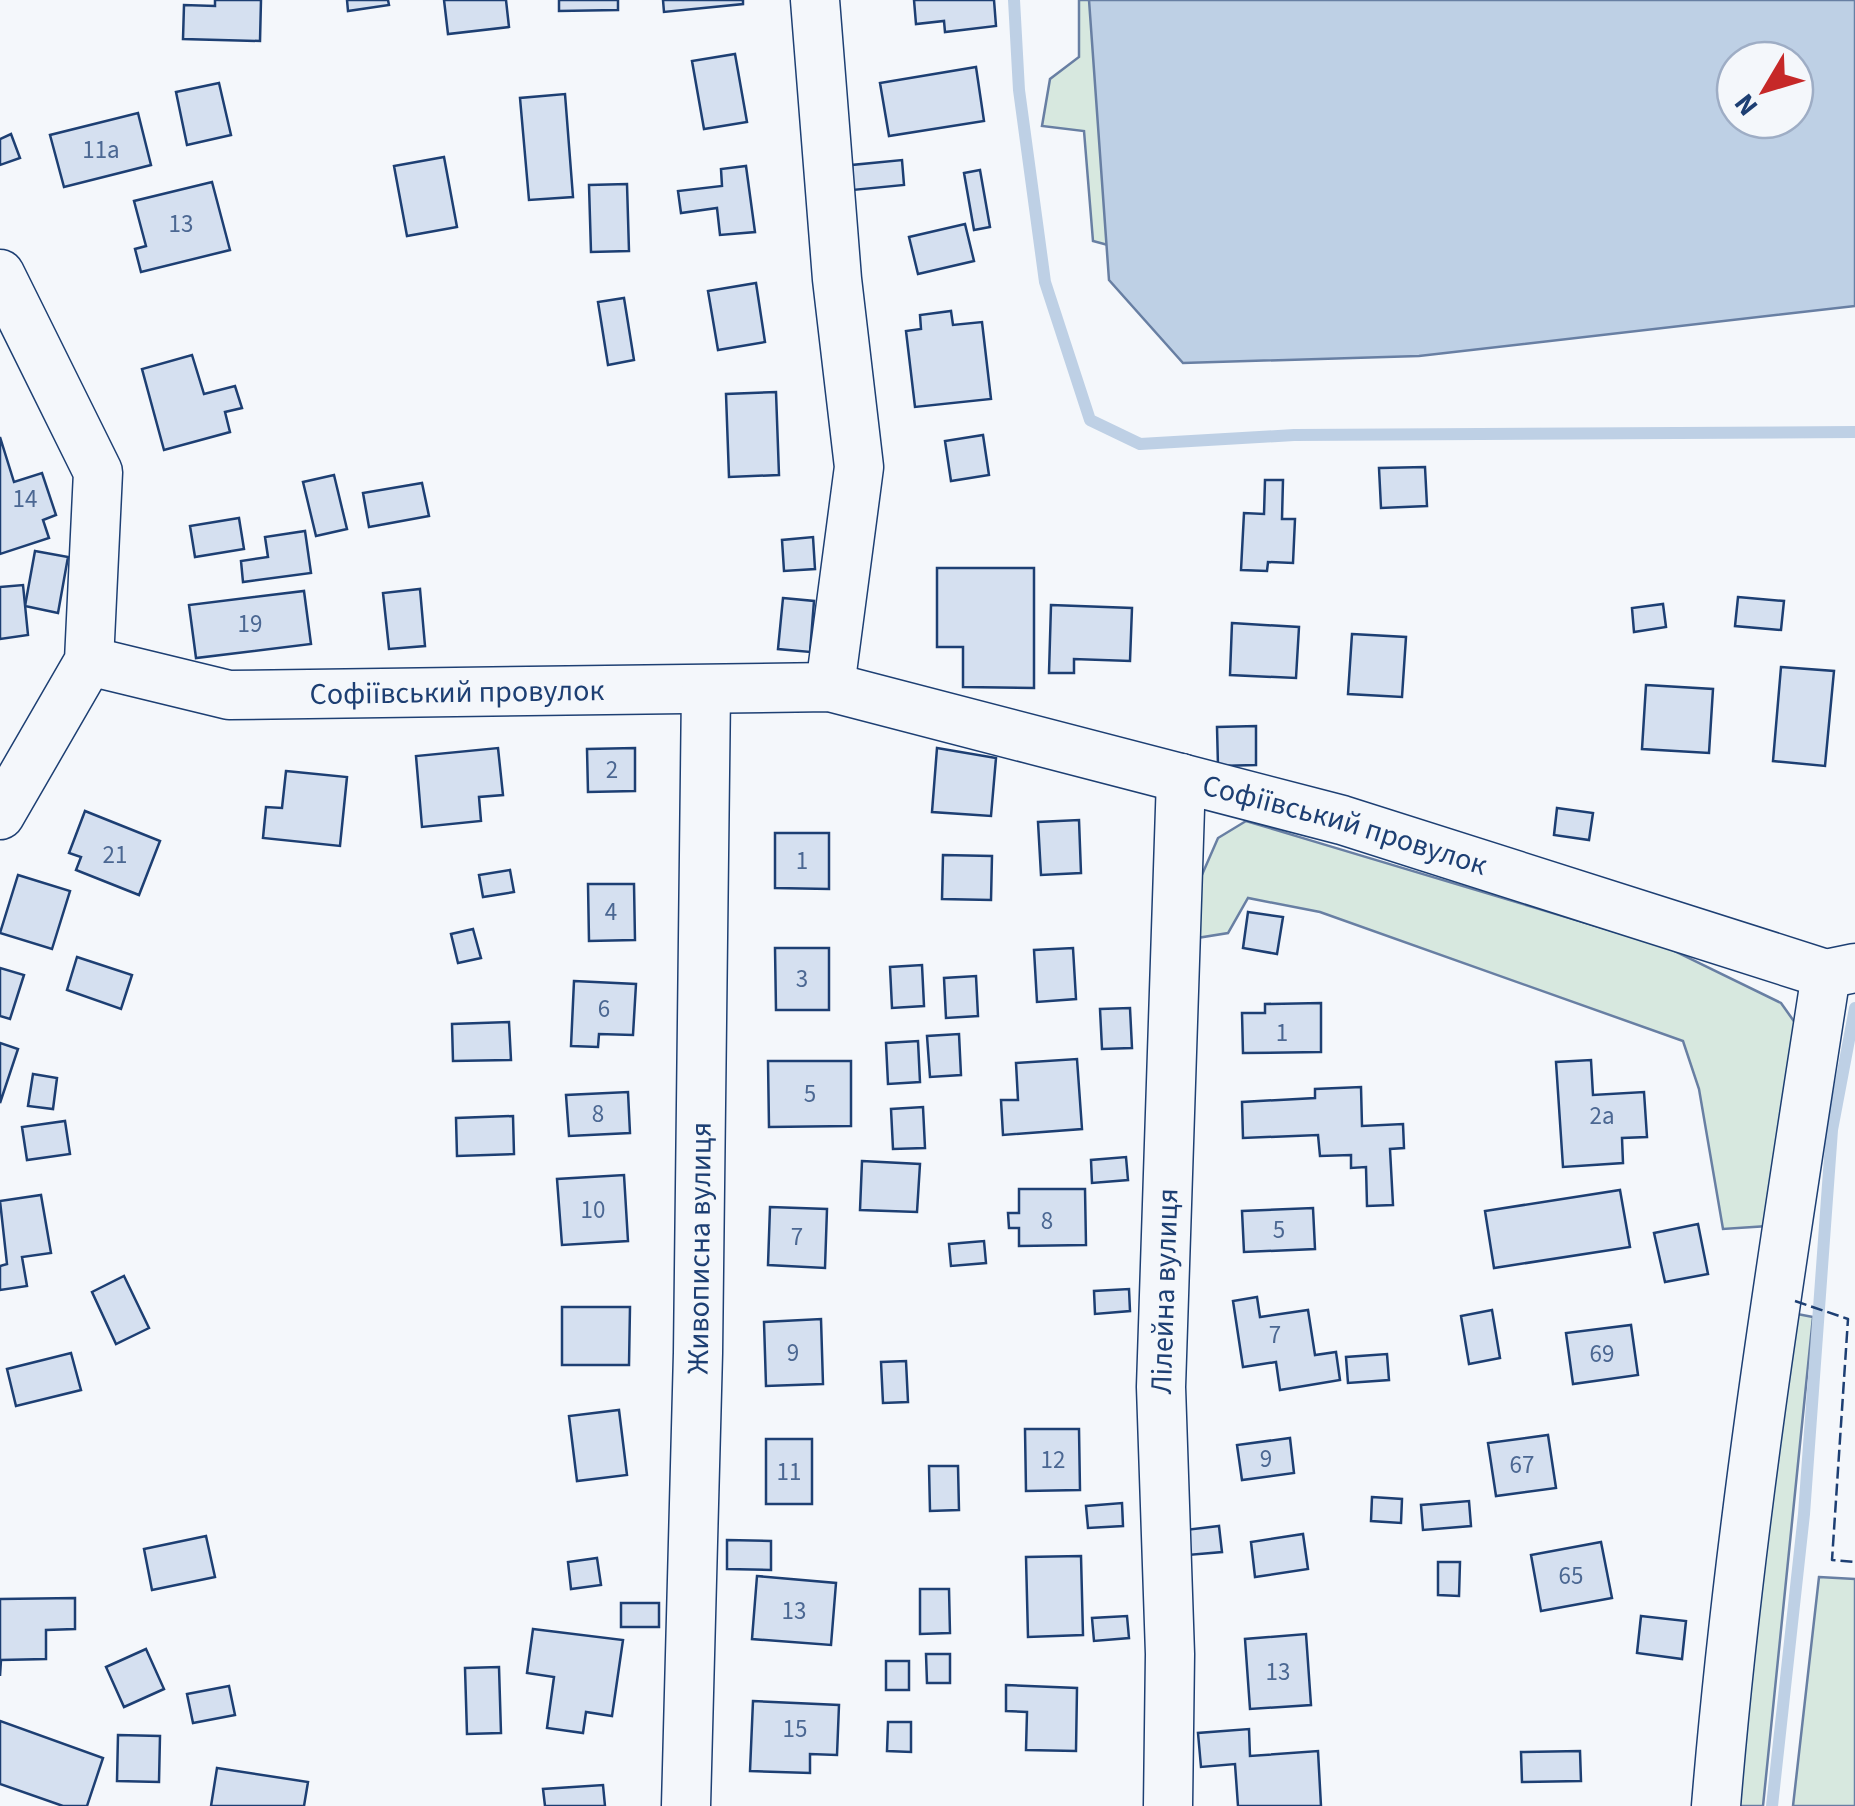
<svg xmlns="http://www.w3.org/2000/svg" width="1855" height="1806" font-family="'Source Sans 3',sans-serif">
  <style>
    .green { fill: #d7e8df; stroke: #687fa3; stroke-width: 2.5 }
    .water { fill: #bed0e5; stroke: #687fa3; stroke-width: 2.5; fill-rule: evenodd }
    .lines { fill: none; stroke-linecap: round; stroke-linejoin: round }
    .stream { stroke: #bed0e5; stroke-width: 12 }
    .building { fill: #d5e0f0; stroke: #1d3f73; stroke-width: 2.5 }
    .minor-casing { stroke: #1d3f73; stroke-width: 51 }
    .minor { stroke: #f4f7fb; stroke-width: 48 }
    .fence { stroke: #1d3f73; stroke-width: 2.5; stroke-dasharray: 12 5; stroke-linecap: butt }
    .labels { text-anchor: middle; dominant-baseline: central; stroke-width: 8; stroke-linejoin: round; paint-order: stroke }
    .number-label { font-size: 25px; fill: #4b6792 }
    .street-label { font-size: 30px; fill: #1d3f73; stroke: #f4f7fb }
  </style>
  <rect width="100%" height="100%" fill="#f4f7fb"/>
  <g class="green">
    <polygon points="1079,0 1129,0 1145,255 1093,241 1084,131 1042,126 1050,79 1079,57"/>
    <polygon points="1246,821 1666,947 1781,1003 1803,1034 1768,1226 1723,1229 1699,1089 1683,1041 1320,912 1248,898 1228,933 1197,938 1191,900 1218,838"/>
    <polygon points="1792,1313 1813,1317 1763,1806 1736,1806"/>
    <polygon points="1819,1577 1855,1579 1855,1806 1793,1806"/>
  </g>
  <path class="water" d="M1089,0h766v306l-436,50 -236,7 -74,-83zM1735,60h60v60h-60z"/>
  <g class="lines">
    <g class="stream">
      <polyline points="1014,0 1019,90 1045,282 1090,420 1140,444 1294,435 1855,432"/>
      <polyline points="1772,1806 1804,1514 1832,1130 1855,1008"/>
    </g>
  </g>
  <g class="building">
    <polygon points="215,0 261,0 260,41 183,39 184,5 215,6"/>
    <polygon points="347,0 388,0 389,5 348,11"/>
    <polygon points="444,0 506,0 509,27 448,34"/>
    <polygon points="559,0 618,0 618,10 559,11"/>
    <polygon points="663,0 743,0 743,4 664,12"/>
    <polygon points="914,0 994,0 996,26 945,32 944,21 916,24"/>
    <polygon points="735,54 747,122 704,129 692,61"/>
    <polygon points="976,67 984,121 889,136 880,83"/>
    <polygon points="219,83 231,135 187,145 176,92"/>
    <polygon points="565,94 573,197 529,200 520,98"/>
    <polygon points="138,113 151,165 64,187 50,135"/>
    <polygon points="11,134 20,158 0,165 0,139"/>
    <polygon points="444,157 457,227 407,236 394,166"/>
    <polygon points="902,160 904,185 853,190 852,165"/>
    <polygon points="746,166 755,232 720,235 717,208 681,213 678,191 722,186 721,169"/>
    <polygon points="980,170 990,227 974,230 964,173"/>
    <polygon points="212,182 230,250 141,272 135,249 146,246 134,201"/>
    <polygon points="627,184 629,251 591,252 589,185"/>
    <polygon points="965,224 974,261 918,274 909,237"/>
    <polygon points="756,283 765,342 718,350 708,291"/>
    <polygon points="624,298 634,360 608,365 598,302"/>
    <polygon points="951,311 953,325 982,322 991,399 915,407 906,331 921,329 920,315"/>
    <polygon points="192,355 204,394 235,386 242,408 225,412 230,432 164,450 142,369"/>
    <polygon points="776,392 779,475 729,477 726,394"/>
    <polygon points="983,435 989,475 951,481 945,441"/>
    <polygon points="0,437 14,482 42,473 56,515 43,520 49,538 0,554"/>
    <polygon points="1425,467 1427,506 1381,508 1379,468"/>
    <polygon points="334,475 347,529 316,536 303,482"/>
    <polygon points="1265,480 1283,480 1282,519 1295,519 1293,563 1268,562 1267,571 1241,570 1244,513 1264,514"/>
    <polygon points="422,483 429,516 369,527 363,493"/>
    <polygon points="239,518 244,549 195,557 190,526"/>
    <polygon points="305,531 311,573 243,582 241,561 268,557 265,537"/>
    <polygon points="813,537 815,569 784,571 782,540"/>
    <polygon points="35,551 68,557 58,613 25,606"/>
    <polygon points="937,568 1034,568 1034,688 963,687 963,647 937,647"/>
    <polygon points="23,585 28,635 0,639 0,587"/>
    <polygon points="420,589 425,646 389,649 383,593"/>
    <polygon points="304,591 311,644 196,658 189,605"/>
    <polygon points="1738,597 1784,601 1781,630 1735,626"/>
    <polygon points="783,598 814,601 810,652 778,649"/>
    <polygon points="1663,604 1666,627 1634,632 1632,608"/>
    <polygon points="1051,605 1132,608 1130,661 1074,659 1074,673 1049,673"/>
    <polygon points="1232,623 1299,627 1296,678 1230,675"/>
    <polygon points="1352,634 1406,637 1402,697 1348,694"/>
    <polygon points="1781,667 1834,671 1825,766 1773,761"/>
    <polygon points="1646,685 1713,689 1709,753 1642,749"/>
    <polygon points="1256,726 1256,765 1218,766 1217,727"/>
    <polygon points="498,748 503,795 479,797 481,821 422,827 416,756"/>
    <polygon points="635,748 635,791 588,792 587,749"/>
    <polygon points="937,748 996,758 991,816 932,812"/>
    <polygon points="286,771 347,777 340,846 263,838 266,807 282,808"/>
    <polygon points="1557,808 1593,813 1589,840 1554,835"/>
    <polygon points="85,811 160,841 139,895 76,870 81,857 69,853"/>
    <polygon points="1079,820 1081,873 1041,875 1038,822"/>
    <polygon points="775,833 829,833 829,889 775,888"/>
    <polygon points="943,855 992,856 991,900 942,899"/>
    <polygon points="510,870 514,892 483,897 479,875"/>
    <polygon points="18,875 70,891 52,949 0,933"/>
    <polygon points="588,884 634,884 635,940 589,941"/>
    <polygon points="1248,912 1283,917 1277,954 1243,948"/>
    <polygon points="473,929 481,958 458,963 451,934"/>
    <polygon points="775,948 829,948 829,1010 776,1010"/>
    <polygon points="1073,948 1076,999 1037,1002 1034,950"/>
    <polygon points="77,957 132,975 121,1009 67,990"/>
    <polygon points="922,965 924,1006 892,1008 890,967"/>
    <polygon points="0,968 24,975 10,1019 0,1016"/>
    <polygon points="976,976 978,1016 946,1018 944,978"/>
    <polygon points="574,981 636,984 633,1035 599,1034 598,1047 571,1046"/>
    <polygon points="1321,1003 1321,1052 1243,1053 1242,1013 1265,1013 1265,1004"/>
    <polygon points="1130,1008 1132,1048 1102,1049 1100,1009"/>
    <polygon points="509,1022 511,1060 453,1061 452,1024"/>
    <polygon points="959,1034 961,1075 930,1077 927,1036"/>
    <polygon points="918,1041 920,1082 888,1084 886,1043"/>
    <polygon points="0,1043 18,1049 0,1103"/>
    <polygon points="1077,1059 1082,1129 1003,1135 1001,1100 1018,1100 1016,1063"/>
    <polygon points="1591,1060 1593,1095 1644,1092 1647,1137 1622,1138 1623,1163 1563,1167 1556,1062"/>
    <polygon points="768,1061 851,1061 851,1126 769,1127"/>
    <polygon points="33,1074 57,1078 53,1109 28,1106"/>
    <polygon points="1361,1087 1362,1126 1403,1124 1404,1148 1390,1149 1393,1205 1367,1206 1366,1167 1351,1168 1351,1155 1320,1156 1318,1135 1243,1138 1242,1102 1315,1098 1315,1089"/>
    <polygon points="628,1092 630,1133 569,1136 566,1095"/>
    <polygon points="923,1107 925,1148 893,1149 891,1109"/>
    <polygon points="513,1116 514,1154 457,1156 456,1118"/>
    <polygon points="65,1121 70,1154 27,1160 22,1127"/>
    <polygon points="1126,1157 1128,1180 1092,1183 1091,1160"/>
    <polygon points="862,1161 920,1164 917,1212 860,1210"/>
    <polygon points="624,1175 628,1241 562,1245 557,1179"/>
    <polygon points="1019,1189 1085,1189 1086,1245 1019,1246 1019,1228 1009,1228 1008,1213 1019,1213"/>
    <polygon points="1620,1190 1630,1247 1494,1268 1485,1211"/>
    <polygon points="41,1195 51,1253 22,1257 27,1286 0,1290 0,1266 7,1264 0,1201"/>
    <polygon points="770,1207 827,1209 825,1268 768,1265"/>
    <polygon points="1313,1208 1315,1249 1244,1252 1242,1211"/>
    <polygon points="1698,1224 1708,1274 1665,1282 1654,1233"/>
    <polygon points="984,1241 986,1263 951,1266 949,1244"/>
    <polygon points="124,1276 149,1328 116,1344 92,1292"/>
    <polygon points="1129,1289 1130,1311 1095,1314 1094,1291"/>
    <polygon points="1257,1297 1260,1317 1308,1310 1315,1355 1336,1352 1340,1380 1280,1390 1276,1362 1243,1367 1233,1301"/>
    <polygon points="562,1307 630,1307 629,1365 562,1365"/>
    <polygon points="1492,1310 1500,1358 1469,1364 1461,1316"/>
    <polygon points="821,1319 823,1384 766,1386 764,1322"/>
    <polygon points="1631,1325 1638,1375 1573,1384 1566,1333"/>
    <polygon points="71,1353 81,1390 16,1406 7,1369"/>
    <polygon points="1387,1354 1389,1380 1348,1383 1346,1357"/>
    <polygon points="906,1361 908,1402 883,1403 881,1362"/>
    <polygon points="619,1410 627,1475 577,1481 569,1416"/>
    <polygon points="1025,1429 1079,1429 1080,1490 1026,1491"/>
    <polygon points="1548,1435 1556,1488 1496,1496 1488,1443"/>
    <polygon points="1290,1438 1294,1473 1242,1480 1237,1445"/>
    <rect x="766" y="1439" width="46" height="65"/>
    <polygon points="929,1466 958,1466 959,1510 930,1511"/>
    <polygon points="1372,1497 1402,1499 1401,1523 1371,1521"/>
    <polygon points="1469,1501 1471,1526 1423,1530 1421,1505"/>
    <polygon points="1122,1503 1123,1526 1088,1528 1086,1506"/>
    <polygon points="1219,1526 1222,1552 1188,1555 1185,1530"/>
    <polygon points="1303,1534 1308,1569 1255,1577 1251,1542"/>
    <polygon points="206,1536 215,1577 152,1590 144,1549"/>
    <polygon points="727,1540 771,1541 771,1570 727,1569"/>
    <polygon points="1601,1542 1612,1598 1541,1611 1531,1555"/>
    <polygon points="1081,1556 1083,1635 1028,1637 1026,1557"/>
    <polygon points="597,1558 601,1585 571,1589 568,1562"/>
    <polygon points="1438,1562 1460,1562 1459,1596 1438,1595"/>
    <polygon points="757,1576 836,1583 831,1645 752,1639"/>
    <polygon points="920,1589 949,1589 950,1633 920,1634"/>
    <polygon points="75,1598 75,1629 46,1630 46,1659 1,1660 0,1676 0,1599"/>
    <rect x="621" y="1603" width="38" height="24"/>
    <polygon points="1127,1616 1129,1638 1094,1641 1092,1618"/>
    <polygon points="1641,1616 1686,1621 1682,1659 1637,1653"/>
    <polygon points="533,1629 623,1640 612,1716 586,1712 583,1733 547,1728 554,1677 527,1673"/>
    <polygon points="1306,1634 1311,1705 1250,1709 1245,1639"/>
    <polygon points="146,1649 164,1689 124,1707 106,1667"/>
    <polygon points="926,1654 950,1654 950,1683 927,1683"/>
    <rect x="886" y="1661" width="23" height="29"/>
    <polygon points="499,1667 501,1733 467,1734 465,1668"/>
    <polygon points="1006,1685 1077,1688 1076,1751 1026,1750 1027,1712 1006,1711"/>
    <polygon points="229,1686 235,1715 193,1723 187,1694"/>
    <polygon points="753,1701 839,1705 837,1755 810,1754 810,1773 750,1771"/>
    <polygon points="0,1721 103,1758 87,1806 63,1806 0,1784"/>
    <polygon points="888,1722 911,1722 911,1752 887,1751"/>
    <polygon points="1249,1729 1250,1756 1318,1751 1321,1806 1238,1806 1235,1764 1201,1767 1198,1733"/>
    <polygon points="118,1735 160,1736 159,1782 117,1781"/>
    <polygon points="1580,1751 1581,1781 1522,1782 1521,1752"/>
    <polygon points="217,1768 308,1782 304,1806 211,1806"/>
    <polygon points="603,1785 605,1806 545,1806 543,1789"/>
  </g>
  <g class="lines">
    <g class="minor-casing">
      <g id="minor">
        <polyline points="815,0 837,279 859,467 830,687"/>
        <polyline points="0,274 98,472 89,661 0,815"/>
        <path id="s1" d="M89,661l140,34 601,-8 512,133 484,154 29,-6"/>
        <path id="s2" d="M686,1806l12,-453 8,-663"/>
        <path id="s3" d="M1168,1806l2,-152 -9,-267 20,-609"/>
        <path d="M1716,1806c23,-279 67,-555 110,-832"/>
      </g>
    </g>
    <use href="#minor" class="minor"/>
    <polyline class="fence" points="1795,1301 1848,1319 1832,1560 1855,1562"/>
  </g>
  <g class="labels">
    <g class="number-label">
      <text x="101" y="150">11а</text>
      <text x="181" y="224">13</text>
      <text x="25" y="499">14</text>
      <text x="250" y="624">19</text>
      <text x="612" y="770">2</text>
      <text x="115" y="855">21</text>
      <text x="802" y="861">1</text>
      <text x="611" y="912">4</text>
      <text x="802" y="979">3</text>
      <text x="604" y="1009">6</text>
      <text x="1282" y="1033">1</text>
      <text x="810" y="1094">5</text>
      <text x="598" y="1114">8</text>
      <text x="1602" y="1116">2а</text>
      <text x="593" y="1210">10</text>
      <text x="1047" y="1221">8</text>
      <text x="1279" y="1230">5</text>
      <text x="797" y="1237">7</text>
      <text x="1275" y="1335">7</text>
      <text x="793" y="1353">9</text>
      <text x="1602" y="1354">69</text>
      <text x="1266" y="1459">9</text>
      <text x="1053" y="1460">12</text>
      <text x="1522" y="1465">67</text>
      <text x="789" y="1472">11</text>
      <text x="1571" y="1576">65</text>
      <text x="794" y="1611">13</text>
      <text x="1278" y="1672">13</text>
      <text x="795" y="1729">15</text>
    </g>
    <g class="street-label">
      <text stroke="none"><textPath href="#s1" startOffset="372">Софіївський провулок</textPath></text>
      <text stroke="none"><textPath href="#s1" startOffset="1278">Софіївський провулок</textPath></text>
      <text stroke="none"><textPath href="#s2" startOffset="558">Живописна вулиця</textPath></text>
      <text stroke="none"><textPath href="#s3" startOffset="515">Лілейна вулиця</textPath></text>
    </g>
  </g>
  <g transform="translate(1765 90) rotate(232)"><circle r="48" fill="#f4f7fb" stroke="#9eadc5" stroke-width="2.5"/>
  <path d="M0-8L18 38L0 25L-18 38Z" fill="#c62828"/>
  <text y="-15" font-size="28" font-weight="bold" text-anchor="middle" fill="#1d3f73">N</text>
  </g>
</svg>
